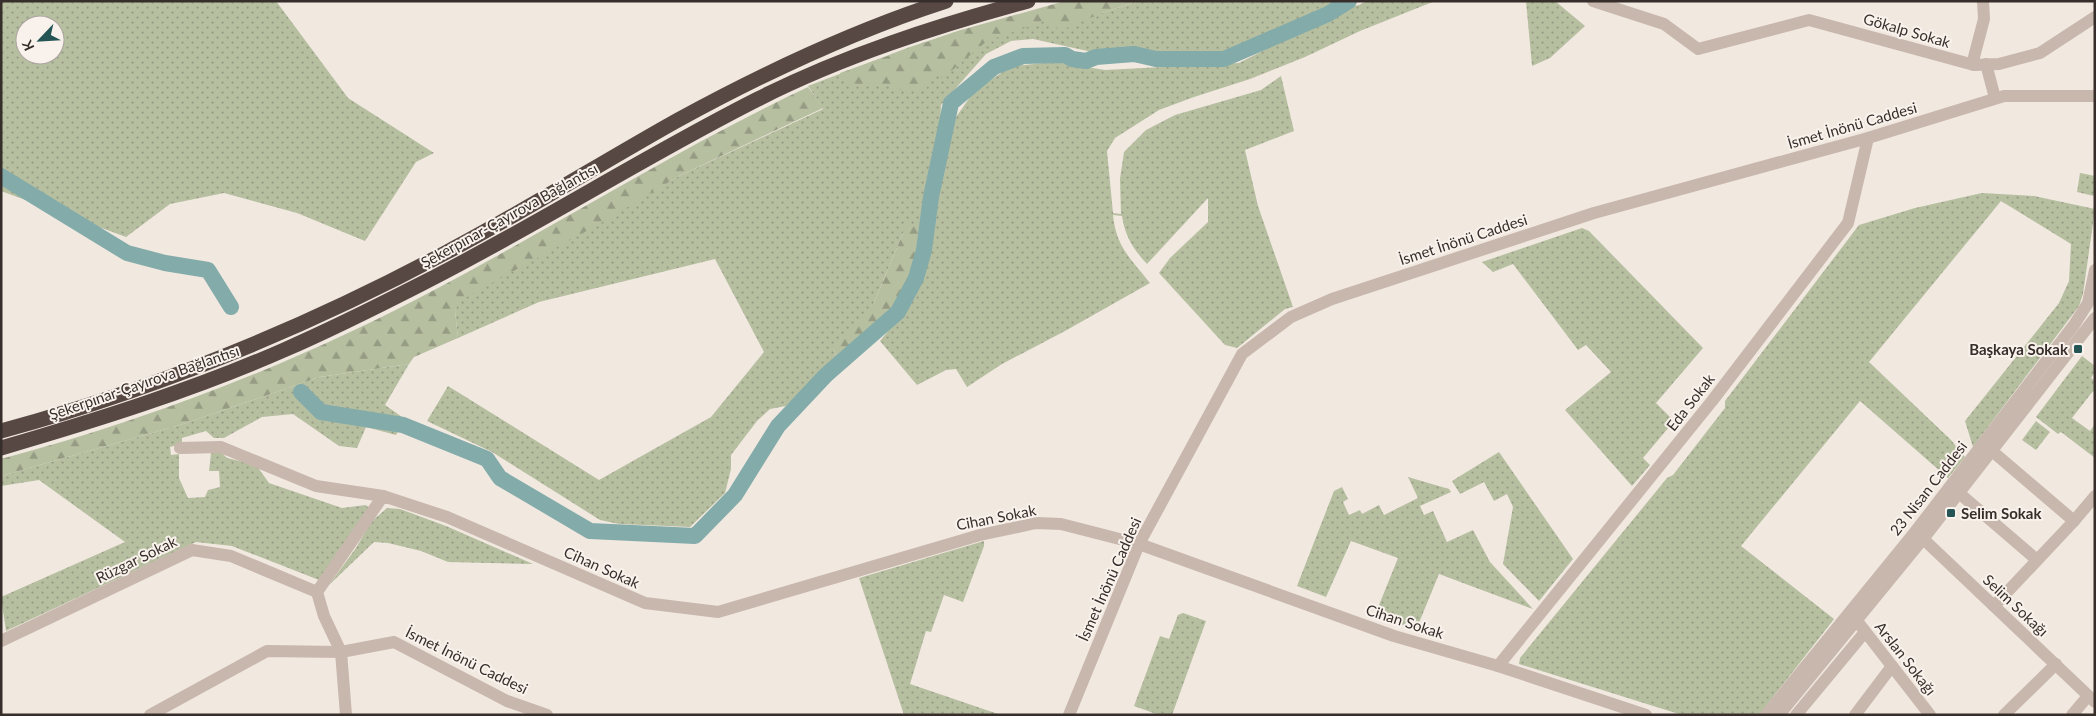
<svg xmlns="http://www.w3.org/2000/svg" width="2096" height="716" font-family="Lato,sans-serif">
  <style>
    .green { fill: url(#green-dots); fill-rule: evenodd }
    .forest { fill: url(#forest-firs) }
    .lines { fill: none; stroke-linecap: round; stroke-linejoin: round }
    .river { stroke: #82abaa; stroke-width: 16 }
    .minor { stroke: #c8b7ad; stroke-width: 12 }
    .highway { stroke: #574843; stroke-width: 15 }
    .poi-dot { fill: #245554; stroke: #f9f2ec; stroke-width: 2 }
    .labels { text-anchor: middle; dominant-baseline: central; stroke-width: 4; stroke-linejoin: round; paint-order: stroke }
    .street-label { font-size: 15px; fill: #372e2b; stroke: #f9f2ec }
    .poi-label { font-size: 15px; font-weight: bold; fill: #372e2b; stroke: #f9f2ec; text-anchor: end }
  </style>
  <defs>
    <pattern id="green-dots" width="8" height="8" patternUnits="userSpaceOnUse" patternTransform="scale(1.25)"><rect width="8" height="8" fill="#b7bfa1"/><path d="M2 2h.1M6 6h.1" fill="none" stroke="#969c83" stroke-width="1.8" stroke-linecap="round"/></pattern>
    <pattern id="forest-firs" width="22" height="20" patternUnits="userSpaceOnUse" patternTransform="scale(1.25)"><rect width="22" height="20" fill="#b7bfa1"/><path d="M5 1l3.5 6h-7zM16 11l3.5 6h-7z" fill="#969c83"/></pattern>
  </defs>
  <rect width="100%" height="100%" fill="#f1e8e0"/>
  <g class="green">
    <path d="M1,1h275l72,97 86,55 -18,9 -51,79 -68,-28 -73,-20 -54,11 -44,33 -125,-46zM25,25h30v30h-30z"/>
    <polygon points="1139,1 1341,1 1310,19 1279,30 1227,55 1217,53 1178,52 1158,54 1137,51 1105,53 1092,52 1033,39 1011,41 986,54 941,105 940,135 922,232 916,225 903,233 874,303 834,350 837,358 786,406 770,409 757,421 731,455 731,469 725,493 690,527 619,524 600,520 492,452 427,421 448,386 599,480 711,417 764,352 715,259 539,302 458,338 455,311 458,301 679,176 823,109 808,86 907,48 961,30 1102,13"/>
    <path d="M1367,1h68l-75,30 -55,26 -55,22 -56,18 -35,13 -44,28 -8,13 6,62 8,1 -1,-35 4,-27 22,-22 29,-15 86,-25 20,-14 13,55 -49,19 13,56 35,101 -8,2 -48,39 -12,-3 -66,-72 11,-15 38,-36v-24l-61,66c-14,-15 -22,-28 -25,-48l-9,-1c3,32 18,44 37,68l-85,48 -63,33 -35,23 -11,-18 -10,1 -29,15 -37,-44 27,-33 24,-59 2,-47 16,-75 26,-37 37,-24 43,-4 50,8 134,-7 110,-56 10,-2z"/>
    <polygon points="1526,1 1555,1 1585,26 1550,58 1532,66"/>
    <polygon points="2080,173 2095,176 2094,196 2077,192"/>
    <polygon points="1982,193 2034,196 2095,209 2083,294 2079,306 1973,447 1965,421 2059,303 2069,281 2071,244 2001,201 1869,362 1951,440 1965,457 1948,478 1860,401 1741,546 1834,619 1759,715 1682,715 1519,664 1520,658 1667,478 1673,475 1725,408 1725,401 1859,225 1915,208"/>
    <polygon points="1582,228 1589,231 1703,348 1656,403 1674,421 1643,458 1650,465 1632,486 1565,410 1611,372 1586,345 1578,350 1513,264 1493,272 1482,262"/>
    <polygon points="2082,356 2095,366 2095,372 2091,378 2095,381 2095,392 2093,391 2072,418 2090,431 2095,424 2095,458 2061,432 2058,434 2036,417"/>
    <polygon points="409,364 385,405 405,419 396,435 366,427 357,448 339,446 293,414 262,417 224,438 214,438 206,431 182,438 182,444 170,447 171,455 179,454 179,478 188,498 205,497 208,490 220,487 219,471 209,471 211,453 222,453 227,458 253,464 259,469 269,483 342,508 366,505 370,509 319,580 232,546 196,542 6,631 1,597 125,542 39,480 1,486 1,476 180,425 320,377"/>
    <polygon points="2036,421 2050,432 2036,450 2022,440"/>
    <polygon points="1499,452 1573,559 1539,601 1503,564 1513,507 1507,494 1494,501 1484,482 1460,494 1452,481"/>
    <polygon points="1408,477 1449,489 1451,492 1420,506 1424,515 1433,511 1447,542 1473,530 1490,562 1533,609 1439,574 1416,630 1375,615 1398,558 1351,541 1326,597 1297,586 1334,491 1342,487 1348,499 1343,502 1349,515 1360,510 1362,514 1379,505 1384,515 1418,498"/>
    <polygon points="387,508 400,509 446,526 533,564 448,562 421,551 388,543 374,542 329,585 356,548 371,522"/>
    <polygon points="984,541 984,546 963,602 944,595 931,632 926,631 910,684 1001,715 904,715 859,578"/>
    <polygon points="1183,613 1206,621 1172,715 1159,715 1134,706 1160,636 1169,639 1178,615"/>
  </g>
  <g class="forest">
    <polygon points="1065,1 1139,1 1102,13 1059,31 1055,24 1051,24 1048,20 987,41 943,78 934,74 926,89 904,91 882,84 851,87 843,80 840,73 961,30"/>
    <path d="M808,87l15,21 -144,68 -78,47 -142,78 -4,10 3,27 -44,19 -5,7 -89,13 -140,48 -179,51v-17c151,-40 300,-98 437,-171 124,-66 243,-141 370,-201z"/>
    <polygon points="916,224 922,232 921,244 913,275 893,311 837,358 834,350 838,341 874,303 903,233 908,225"/>
  </g>
  <g class="lines">
    <g class="river">
      <polyline points="1,176 127,253 165,263 208,270 231,307"/>
      <polyline points="301,392 321,412 403,425 487,459 500,478 590,531 695,536 735,495 778,426 826,375 898,312 916,278 924,250 931,197 951,103 994,67 1023,56 1065,55 1072,59 1086,61 1096,57 1134,54 1156,59 1224,59 1328,14 1349,1"/>
    </g>
    <g class="minor">
      <polyline points="1593,1 1664,24 1698,49 1809,20 1974,65 1999,64 2040,53 2095,17"/>
      <polyline points="1986,64 1995,98"/>
      <polyline points="1974,65 1974,57 1984,19 1983,1"/>
      <polyline points="180,448 221,447 316,486 383,496"/>
      <polyline points="1992,451 2074,521"/>
      <polyline points="1959,493 2037,560"/>
      <polyline points="1917,533 2095,702"/>
      <polyline points="1994,606 2074,521 2095,496"/>
      <polyline points="1857,621 1930,715"/>
      <polyline points="1,641 192,550 231,556 317,592"/>
      <polyline points="1498,666 1712,401 1848,223 1868,138"/>
      <polyline points="150,715 267,651 341,652 394,642 507,701 547,715"/>
      <polyline points="346,715 341,652 324,616 317,592 383,496 447,517 645,603 718,612 980,535 1036,523 1061,524 1139,544 1394,636 1498,666 1646,715"/>
      <polyline points="1069,715 1139,544 1242,354 1291,317 1332,299 1594,213 1868,138 2004,96 2095,96"/>
      <polyline points="1766,715 1915,532 2074,325 2088,303 2095,270"/>
      <polyline points="1779,715 1923,539 2095,318"/>
      <polyline points="1796,715 1865,632"/>
      <polyline points="1855,715 1892,666"/>
      <polyline points="2004,715 2056,664"/>
      <polyline points="2072,715 2088,696"/>
    </g>
    <g class="highway">
      <path d="M1,431c155,-42 304,-103 446,-179 78,-41 154,-89 231,-132 86,-47 175,-89 268,-119"/>
      <path d="M1,448c96,-28 192,-58 283,-98 46,-20 92,-43 137,-66 115,-58 222,-127 337,-185 85,-43 178,-73 270,-98"/>
    </g>
  </g>
  <g class="poi-dot">
    <rect x="2073" y="344" width="10" height="10" rx="2.5"/>
    <rect x="1946" y="508" width="10" height="10" rx="2.5"/>
  </g>
  <g class="labels">
    <g class="street-label">
      <text transform="translate(1907 30) rotate(16)">Gökalp Sokak</text>
      <text transform="translate(1852 125) rotate(-16)">İsmet İnönü Caddesi</text>
      <text transform="translate(509 215) rotate(-29)">Şekerpınar-Çayırova Bağlantısı</text>
      <text transform="translate(1463 239) rotate(-18)">İsmet İnönü Caddesi</text>
      <text transform="translate(144 382) rotate(-19)">Şekerpınar-Çayırova Bağlantısı</text>
      <text transform="translate(1690 402) rotate(-52)">Eda Sokak</text>
      <text transform="translate(1928 488) rotate(-52)">23 Nisan Caddesi</text>
      <text transform="translate(996 517) rotate(-11)">Cihan Sokak</text>
      <text transform="translate(136 559) rotate(-26)">Rüzgar Sokak</text>
      <text transform="translate(602 567) rotate(24)">Cihan Sokak</text>
      <text transform="translate(1109 579) rotate(-66)">İsmet İnönü Caddesi</text>
      <text transform="translate(2016 605) rotate(43)">Selim Sokağı</text>
      <text transform="translate(1405 621) rotate(18)">Cihan Sokak</text>
      <text transform="translate(1906 658) rotate(52)">Arslan Sokağı</text>
      <text transform="translate(467 660) rotate(26)">İsmet İnönü Caddesi</text>
    </g>
    <g class="poi-label">
      <text x="2068" y="349">Başkaya Sokak</text>
      <text x="1961" y="513" text-anchor="start">Selim Sokak</text>
    </g>
  </g>
  <rect width="2096" height="716" fill="none" stroke="#372e2b" stroke-width="5"/>
  <g transform="translate(40 40) rotate(245)"><circle r="24" fill="#f9f2ec" stroke="#aba49f"/>
  <path d="M0-4L9 19L0 12L-9 19Z" fill="#245554"/>
  <text y="-8" font-size="14" font-weight="bold" text-anchor="middle" fill="#372e2b">K</text>
  </g>
</svg>
